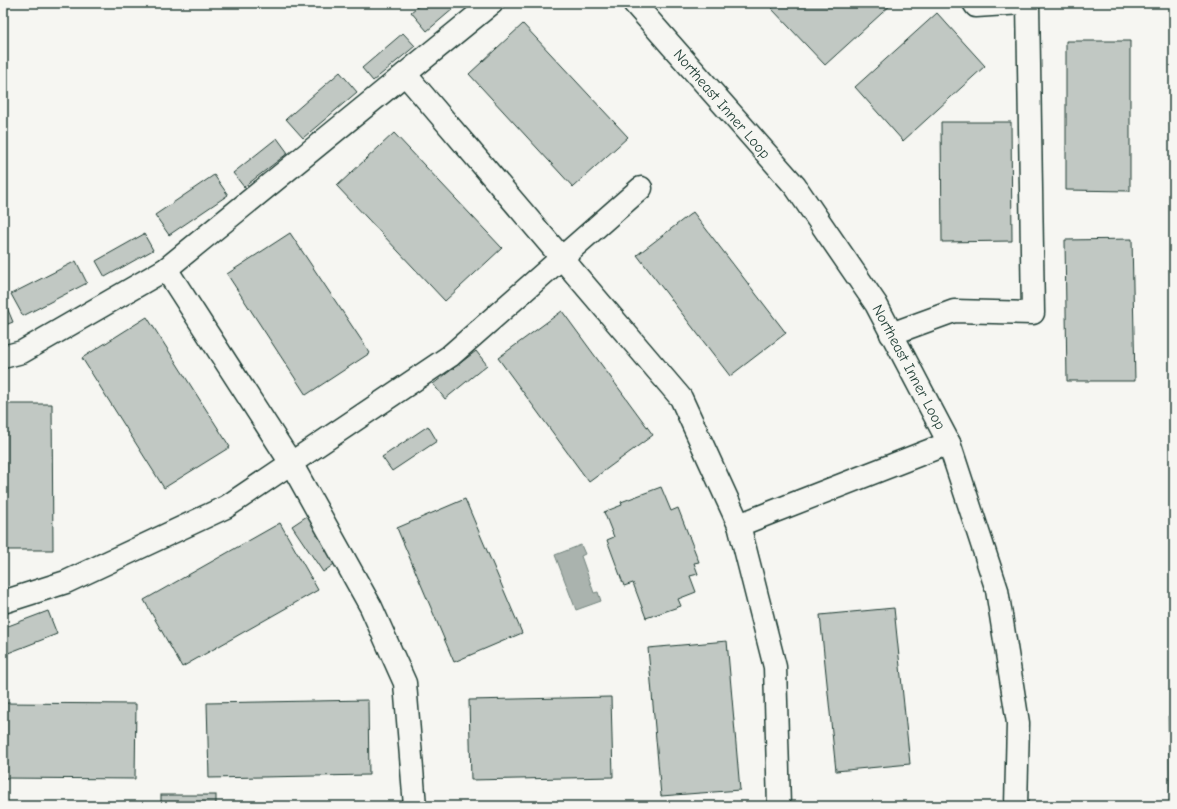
<svg xmlns="http://www.w3.org/2000/svg" width="1177" height="809" font-family="'Comic Neue',sans-serif">
  <style>
    .green { fill: #d6dbd6; stroke: #7a8c85 }
    .water { fill: #aab3ae; stroke: #72847d }
    .building { fill: #c1c8c3; stroke: #1f3d34 }
    .lines { fill: none; stroke-linecap: round; stroke-linejoin: round }
    .minor-casing { stroke: #1f3d34; stroke-width: 25 }
    .major-casing { stroke: #1f3d34; stroke-width: 25 }
    .minor { stroke: #f6f6f2; stroke-width: 22 }
    .major { stroke: #f6f6f2; stroke-width: 22 }
    .labels { text-anchor: middle; dominant-baseline: central; stroke-width: 3; stroke-linejoin: round; paint-order: stroke }
    .street-label { font-size: 15px; fill: #1f3d34; stroke: #f6f6f2 }
  </style>
  <rect width="100%" height="100%" fill="#f6f6f2"/>
  <filter id="ink" filterUnits="userSpaceOnUse"><feTurbulence type="fractalNoise" baseFrequency=".025" numOctaves="2"/><feDisplacementMap in="SourceGraphic" scale="8" xChannelSelector="R" yChannelSelector="G"/><feConvolveMatrix kernelMatrix="1 2 1 2 8 2 1 2 1" color-interpolation-filters="sRGB"/></filter>
  <g filter="url(#ink)">
    <polygon class="green" points="1168,716 1174,716 1174,806 1170,806"/>
    <polygon class="water" points="581,545 585,554 581,556 594,593 598,592 601,601 576,610 555,555"/>
    <g class="building">
      <polygon points="422,3 460,3 427,31 411,12"/>
      <polygon points="778,3 893,3 825,65 772,9"/>
      <polygon points="937,13 985,66 903,141 855,87"/>
      <polygon points="523,24 628,137 573,187 469,74"/>
      <polygon points="403,33 415,46 373,81 362,68"/>
      <polygon points="1066,41 1130,41 1130,191 1066,190"/>
      <polygon points="340,72 357,92 303,138 286,119"/>
      <polygon points="941,122 1011,122 1012,241 942,242"/>
      <polygon points="394,133 502,248 445,301 337,186"/>
      <polygon points="277,138 288,153 244,187 233,173"/>
      <polygon points="214,175 228,195 169,235 155,215"/>
      <polygon points="693,212 786,333 730,376 637,255"/>
      <polygon points="290,233 370,353 306,395 227,274"/>
      <polygon points="144,234 153,250 105,277 96,261"/>
      <polygon points="1132,239 1135,381 1067,381 1065,240"/>
      <polygon points="76,261 87,283 23,316 11,294"/>
      <polygon points="3,298 13,322 3,326"/>
      <polygon points="562,311 653,435 589,482 498,358"/>
      <polygon points="147,317 230,447 164,488 82,358"/>
      <polygon points="476,351 487,365 445,399 433,384"/>
      <polygon points="3,404 52,404 53,550 3,550"/>
      <polygon points="428,426 437,441 392,471 382,457"/>
      <polygon points="661,487 671,511 678,508 699,562 694,563 698,574 690,576 696,592 678,599 681,606 646,618 633,583 624,586 607,540 614,537 604,512 622,505 621,502"/>
      <polygon points="465,499 522,633 454,662 397,528"/>
      <polygon points="307,516 337,562 323,572 292,526"/>
      <polygon points="280,523 318,590 182,667 144,600"/>
      <polygon points="894,608 910,764 836,771 820,615"/>
      <polygon points="48,611 57,634 3,655 3,628"/>
      <polygon points="727,641 740,790 661,796 648,648"/>
      <polygon points="611,697 613,777 471,780 469,700"/>
      <polygon points="368,700 369,775 209,778 207,703"/>
      <polygon points="3,703 136,704 135,779 3,778"/>
      <rect x="161" y="795" width="55" height="11"/>
    </g>
    <g class="lines">
      <g class="minor-casing">
        <g id="minor">
          <polyline points="974,3 976,6 1024,3"/>
          <polyline points="405,74 681,398 739,525 775,667 779,806"/>
          <polyline points="166,269 291,463 371,607 405,683 415,806"/>
          <polyline points="891,334 954,311 1033,313 1028,3"/>
          <polyline points="3,357 22,352 166,269 492,3"/>
          <polyline points="739,525 949,443"/>
          <polyline points="3,602 66,582 226,507 450,356 641,188"/>
        </g>
      </g>
      <g class="major-casing">
        <polyline id="major" points="634,3 795,186 876,304 949,443 997,590 1018,723 1016,806"/>
      </g>
      <use href="#minor" class="minor"/>
      <use href="#major" class="major"/>
    </g>
  </g>
  <g class="labels">
    <g class="street-label">
      <text transform="translate(722 104) rotate(49)">Northeast Inner Loop</text>
      <text transform="translate(909 367) rotate(62)">Northeast Inner Loop</text>
    </g>
  </g>
  <rect width="1177" height="809" fill="none" stroke="#f6f6f2" stroke-width="16"/>
  <rect x="8" y="8" width="1161" height="793" fill="none" stroke="#1f3d34" stroke-width="1.5" filter="url(#ink)"/>
</svg>
